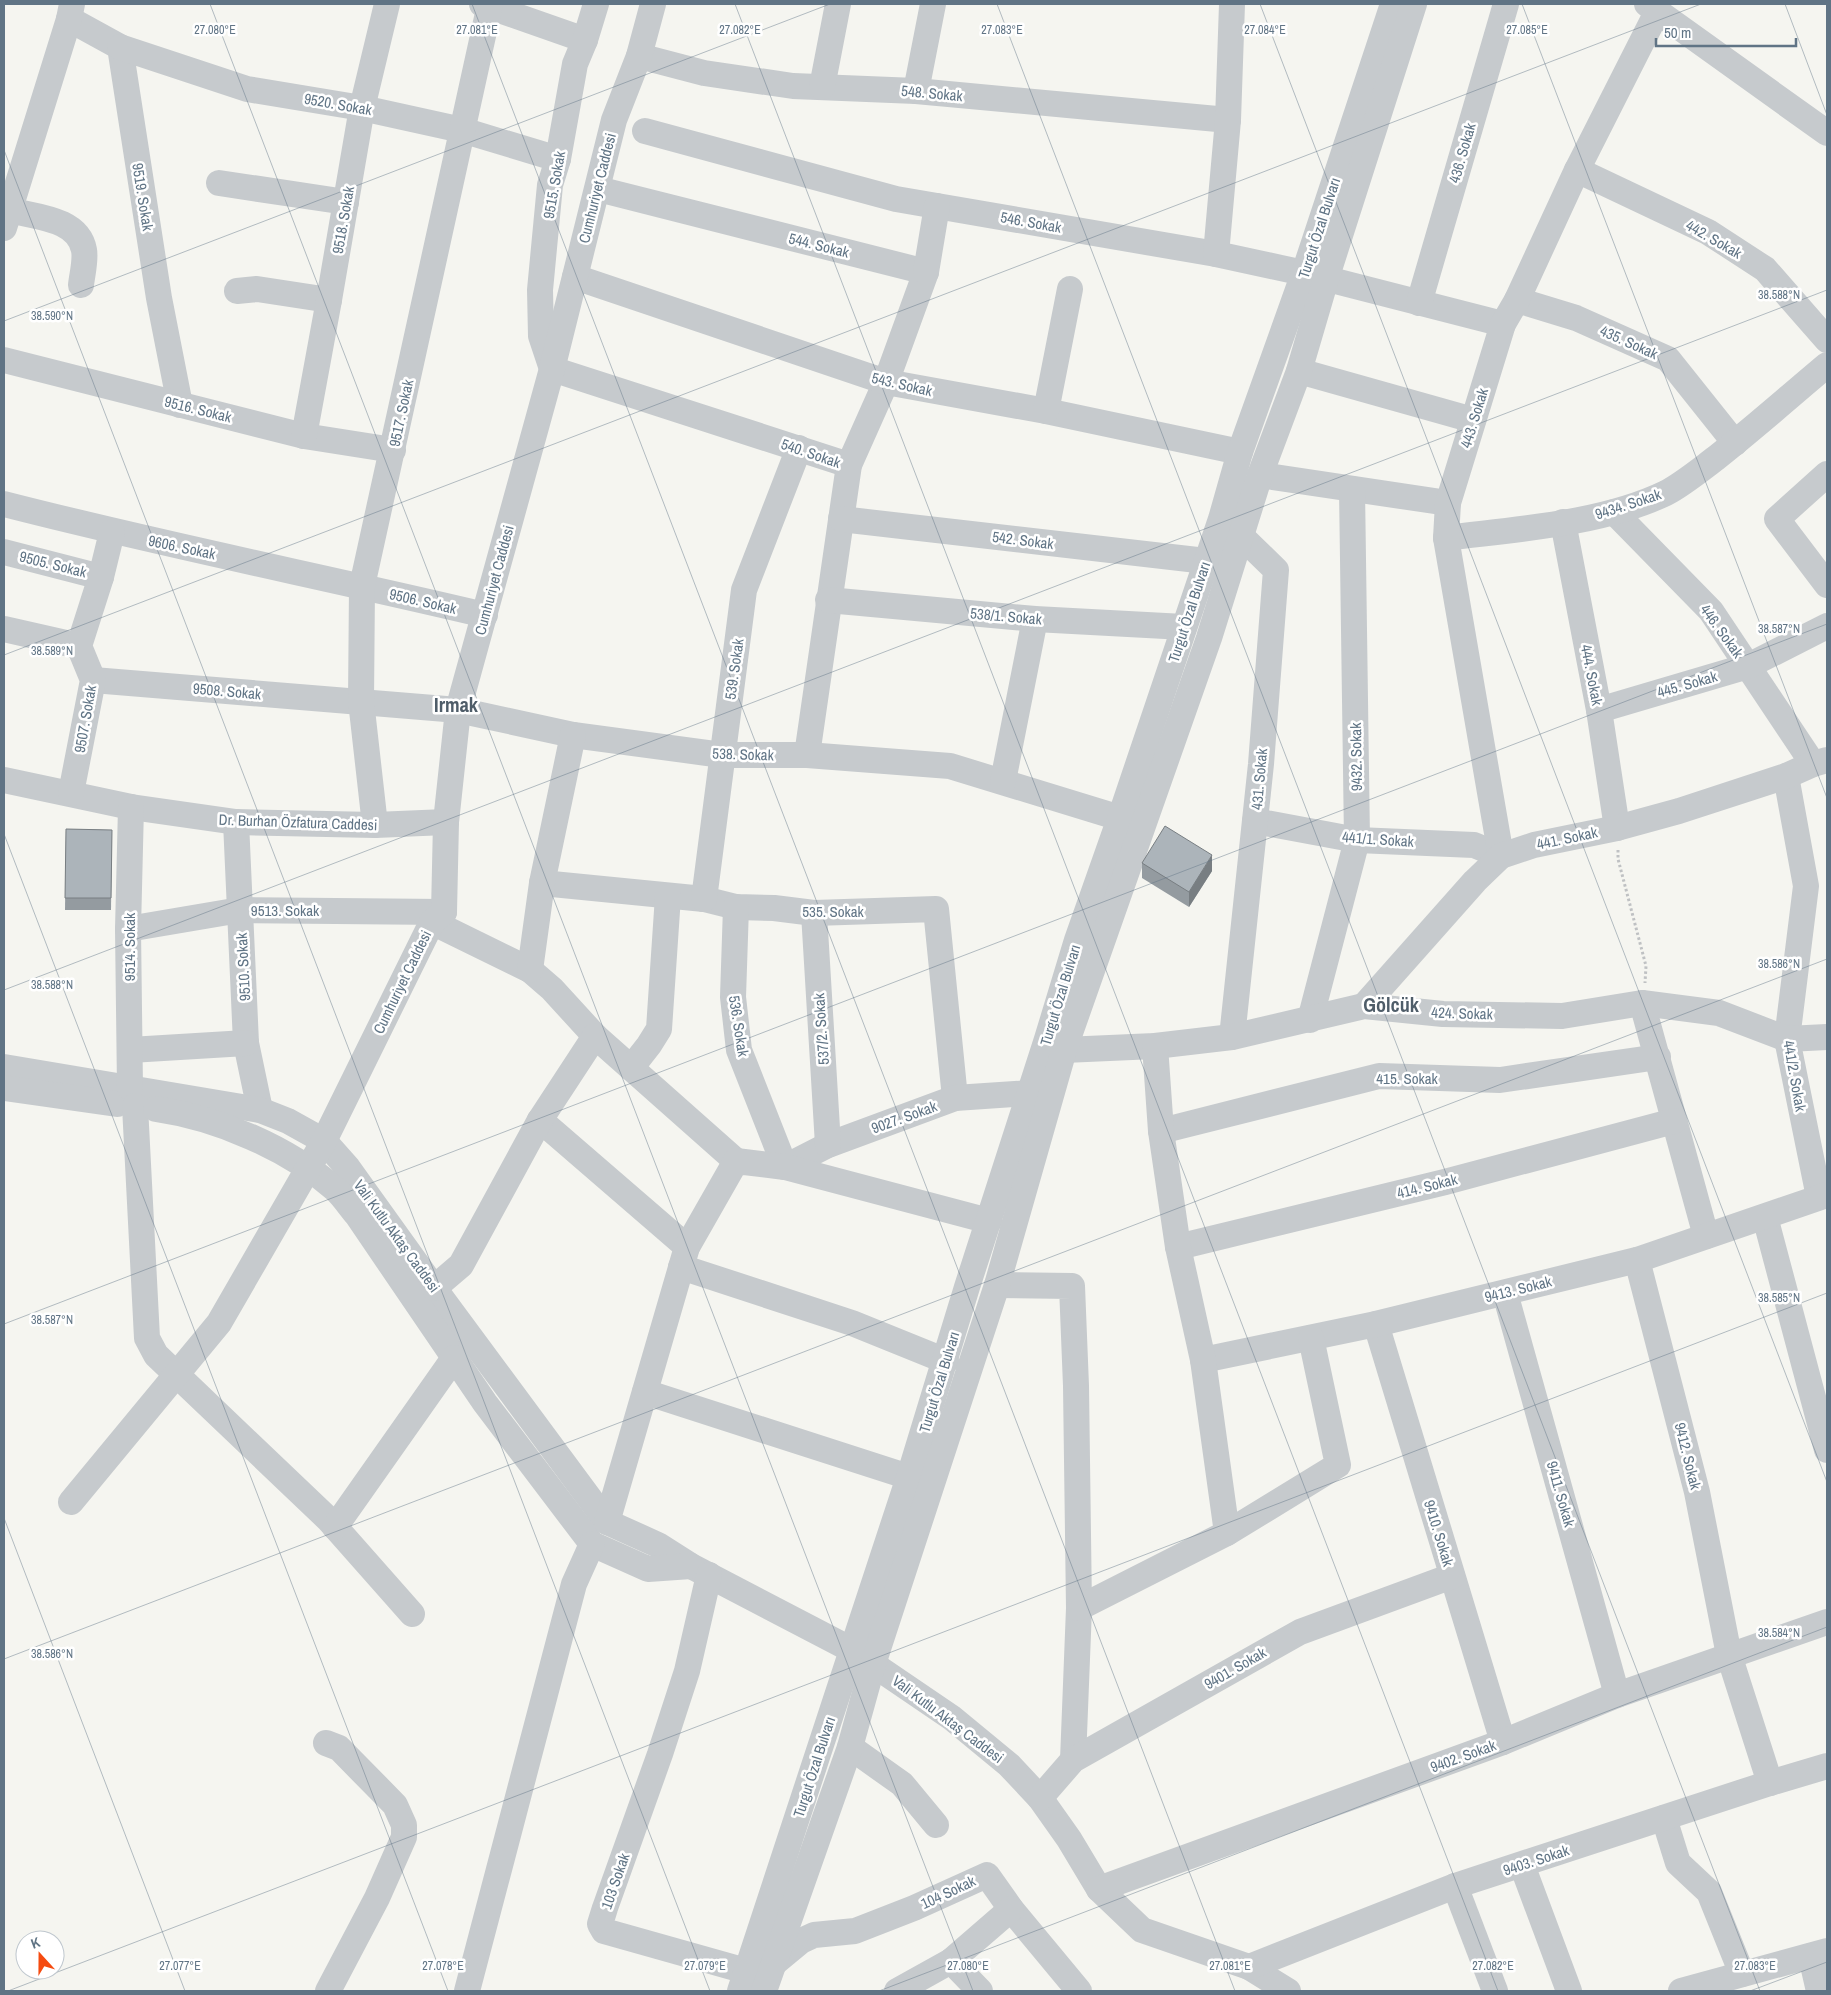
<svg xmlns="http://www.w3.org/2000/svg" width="1831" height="1995" font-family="'Archivo Narrow',sans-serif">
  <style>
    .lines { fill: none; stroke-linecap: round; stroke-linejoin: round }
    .path { stroke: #bfc1c3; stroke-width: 3; stroke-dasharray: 2.5 2.5; stroke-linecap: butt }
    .minor { stroke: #c6cacd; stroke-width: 26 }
    .wall { fill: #949ba0 }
    .shaded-wall { fill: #787e82 }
    .building { fill: #acb4ba; stroke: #787e82 }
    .ticks { fill: none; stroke: #607485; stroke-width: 1; stroke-opacity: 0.45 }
    .labels { text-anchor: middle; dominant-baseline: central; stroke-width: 5; stroke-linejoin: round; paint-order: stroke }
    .street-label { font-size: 15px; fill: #607485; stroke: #fff }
    .district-label { font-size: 20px; font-weight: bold; fill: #4f5d69; stroke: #fff }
    .ticks-label { font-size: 12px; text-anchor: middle; fill: #607485; stroke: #fff; stroke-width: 5; stroke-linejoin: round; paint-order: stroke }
  </style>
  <rect width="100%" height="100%" fill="#f5f5f0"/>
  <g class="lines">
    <polyline class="path" points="1618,850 1618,859 1646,966 1645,983"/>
    <g class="minor">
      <polyline points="482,4 585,40"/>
      <polyline points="596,4 585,40 575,64 558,159 550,185 540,290 541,336 552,369 849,465"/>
      <polyline points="1647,4 1827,133"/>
      <polyline points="69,19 120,47 159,298 180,405"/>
      <polyline points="120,47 247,89 362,108 462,130 558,159"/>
      <polyline points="639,56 704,73 793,86 916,91 1228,120"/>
      <polyline points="822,87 838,4"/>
      <polyline points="916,91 933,4"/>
      <polyline points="645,131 896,199 1216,254 1304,273 1503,324"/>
      <polyline points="1577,170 1708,232 1765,269 1827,340"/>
      <polyline points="219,183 346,202"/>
      <polyline points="598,189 926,272 886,382 849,465 807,755"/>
      <path d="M9,210c26,7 69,8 75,40 2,10 -2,25 -3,35"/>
      <polyline points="4,228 69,19 72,4"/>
      <polyline points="1216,254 1228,120 1232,4"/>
      <polyline points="926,272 937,206"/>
      <polyline points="575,277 886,382 1046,411 1240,452"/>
      <polyline points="237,291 257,289 329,300"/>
      <polyline points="1517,300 1576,318 1668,359 1735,443"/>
      <polyline points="1419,303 1506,4"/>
      <polyline points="4,360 304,436 393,450"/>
      <polyline points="1299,371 1473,420"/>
      <polyline points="1046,411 1070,289"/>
      <polyline points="304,436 329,300 362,108 387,4"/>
      <polyline points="1827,474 1777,519 1827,585"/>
      <polyline points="1260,475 1448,503"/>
      <path d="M4,504c159,41 321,73 481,111"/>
      <polyline points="1614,512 1711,611 1813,764"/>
      <polyline points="841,519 1206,561"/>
      <polyline points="1563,522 1599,710 1617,828"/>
      <path d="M1446,538c70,-9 156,-14 220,-45 17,-9 34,-23 50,-35 38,-30 74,-62 111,-93"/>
      <polyline points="4,552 101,577"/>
      <polyline points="828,600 1035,619 1184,627"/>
      <polyline points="4,629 79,646"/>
      <polyline points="93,680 458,710 573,735 722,755 807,755 950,766 1120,818"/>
      <polyline points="1599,710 1748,666 1827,626"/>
      <polyline points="1786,776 1806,886 1787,1039 1819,1197"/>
      <polyline points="4,780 131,807 236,822 375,825 446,822"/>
      <polyline points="1003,781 1035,619"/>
      <polyline points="71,793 93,680 79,646 101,577 112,532"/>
      <polyline points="1255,821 1357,840 1474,845 1501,856"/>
      <polyline points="236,822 246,1043 260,1110"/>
      <polyline points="375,825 361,701 362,586 490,4"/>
      <polyline points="1501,856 1446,538 1448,503 1503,324 1517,300 1577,170 1657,12"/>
      <polyline points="542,883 704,899 736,907 774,908 814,913 936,909 955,1098"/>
      <polyline points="704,899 744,590 799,448"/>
      <polyline points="736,907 733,997 739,1050 785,1167 828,1145 955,1098 1030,1093"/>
      <polyline points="814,913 828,1145"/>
      <polyline points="432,922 530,970 552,989 595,1036 736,1161"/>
      <polyline points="128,929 240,910 444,912"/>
      <polyline points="530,970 542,883 573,735"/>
      <polyline points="1642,1003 1706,1236"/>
      <polyline points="1364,1006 1475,881 1501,856 1534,845 1617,828 1679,811 1786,776 1813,764 1827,760"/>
      <polyline points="1310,1020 1357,840 1352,489"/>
      <polyline points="1232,1037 1261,764 1276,570 1240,535"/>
      <polyline points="130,1050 246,1043"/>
      <polyline points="1064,1050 1155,1046 1232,1037 1364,1006 1443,1014 1562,1016 1642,1003 1719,1013 1787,1039 1827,1037"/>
      <polyline points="4,1067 260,1110 288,1121 324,1141 348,1168 434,1288 607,1522 658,1545 691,1566 852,1650 952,1718 1009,1765 1040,1798 1069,1839 1099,1889 1142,1930 1249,1967 1288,1991"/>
      <polyline points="631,1068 649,1045 659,1029 668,896"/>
      <polyline points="4,1088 117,1104"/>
      <polyline points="130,1088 128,929 131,807"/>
      <polyline points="135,1106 147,1338 156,1355 328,1519 412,1614"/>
      <path d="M156,1109c62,9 132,39 179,80 8,7 15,18 22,26l128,188 107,141 56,25 43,-3"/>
      <polyline points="540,1120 687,1247"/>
      <polyline points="1161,1131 1379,1076 1500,1080 1658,1057"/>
      <polyline points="1765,1217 1827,1450"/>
      <polyline points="1178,1247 1445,1182 1674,1121"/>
      <polyline points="1637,1260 1697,1492 1729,1655 1770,1783"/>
      <polyline points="681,1267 852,1323 946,1361"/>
      <polyline points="997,1285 1072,1286 1076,1386 1079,1608 1073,1760"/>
      <polyline points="434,1288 461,1265 540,1120 595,1036"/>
      <polyline points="1505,1293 1617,1695"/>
      <polyline points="1376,1324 1503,1742"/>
      <polyline points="1203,1360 1376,1324 1637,1260 1827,1195"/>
      <polyline points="645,1392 909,1477"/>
      <polyline points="71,1502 219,1323 324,1141 432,922 444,912 446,822 458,710 552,369 614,120 639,56 653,4"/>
      <polyline points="607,1522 687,1247 736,1161 785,1167 989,1221"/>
      <polyline points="335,1527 454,1358"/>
      <polyline points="1227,1533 1338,1465 1311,1338"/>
      <polyline points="709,1575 687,1671 660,1754 605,1908 600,1924 604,1931 746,1971 772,1965 801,1941 814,1935 855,1931 914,1908 987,1875 1011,1909 1079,1991"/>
      <polyline points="1079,1608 1227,1533 1203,1360 1178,1247 1161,1131 1155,1046"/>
      <polyline points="326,1743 339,1748 395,1805 404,1825 404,1837 377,1898 328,1991"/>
      <polyline points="850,1747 902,1784 936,1825"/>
      <polyline points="1040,1798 1073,1760 1300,1632 1452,1576"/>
      <polyline points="1664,1818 1678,1863 1709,1892 1742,1974"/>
      <polyline points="1522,1865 1569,1991"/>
      <polyline points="1455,1886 1495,1991"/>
      <polyline points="1099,1889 1503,1742 1617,1695 1827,1622"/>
      <polyline points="1811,1956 1819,1991"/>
      <polyline points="951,1961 980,1991"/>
      <polyline points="1249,1967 1455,1886 1770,1783 1827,1766"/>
      <polyline points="467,1991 574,1584 592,1544"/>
      <polyline points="740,1991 909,1477 967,1287 1047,1039 1077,940 1120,818 1221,519 1240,452 1304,273 1393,4"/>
      <polyline points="764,1991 850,1747 873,1664 997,1285 1064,1050 1209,638 1260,475 1299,371 1326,279 1414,4"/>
      <polyline points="897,1991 951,1961 1011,1909"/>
      <polyline points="1681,1991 1827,1951"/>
    </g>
  </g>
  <g class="wall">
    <polygon points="66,829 112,830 111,910 65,910"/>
    <polygon points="1142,863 1212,871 1189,907 1142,878"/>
  </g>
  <polygon class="shaded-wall" points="1212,855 1212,871 1189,907 1189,892"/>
  <g class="building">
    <polygon points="1165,826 1212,855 1189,892 1142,863"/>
    <polygon points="66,829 112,830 111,898 65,898"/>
  </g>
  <path class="ticks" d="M210,4l763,1987M472,4l763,1987M735,4l763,1987M997,4l763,1987M1260,4l567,1478M1522,4l305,794M1785,4l42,111M4,150l706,1841M4,321l826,-317M4,655l1697,-651M4,834l444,1157M4,990l1823,-700M4,1324l1823,-700M4,1518l181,473M4,1659l1823,-700M8,1991l1819,-698M879,1991l948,-364M1750,1991l77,-29"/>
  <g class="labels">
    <g class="street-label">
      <text transform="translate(932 93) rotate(5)">548. Sokak</text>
      <text transform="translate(338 104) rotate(10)">9520. Sokak</text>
      <text transform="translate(1462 153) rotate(-74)">436. Sokak</text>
      <text transform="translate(554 185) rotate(-80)">9515. Sokak</text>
      <text transform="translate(597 188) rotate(-76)">Cumhuriyet Caddesi</text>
      <text transform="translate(143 197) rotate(81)">9519. Sokak</text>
      <text transform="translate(343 220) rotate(-80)">9518. Sokak</text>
      <text transform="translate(1031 222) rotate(10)">546. Sokak</text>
      <text transform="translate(1319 228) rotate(-72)">Turgut Özal Bulvarı</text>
      <text transform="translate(1714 239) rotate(30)">442. Sokak</text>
      <text transform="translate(819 245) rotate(14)">544. Sokak</text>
      <text transform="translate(1629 342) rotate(24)">435. Sokak</text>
      <text transform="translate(902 384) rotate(13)">543. Sokak</text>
      <text transform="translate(198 409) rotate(14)">9516. Sokak</text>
      <text transform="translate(401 413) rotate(-78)">9517. Sokak</text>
      <text transform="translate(1474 418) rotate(-73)">443. Sokak</text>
      <text transform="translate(811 453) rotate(19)">540. Sokak</text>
      <text transform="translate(1628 504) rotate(-18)">9434. Sokak</text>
      <text transform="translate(1023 540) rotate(7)">542. Sokak</text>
      <text transform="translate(182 547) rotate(12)">9606. Sokak</text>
      <text transform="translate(53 564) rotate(14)">9505. Sokak</text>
      <text transform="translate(494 580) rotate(-75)">Cumhuriyet Caddesi</text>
      <text transform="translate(423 601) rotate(13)">9506. Sokak</text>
      <text transform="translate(1189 612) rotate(-72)">Turgut Özal Bulvarı</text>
      <text transform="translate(1006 616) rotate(5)">538/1. Sokak</text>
      <text transform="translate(1722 631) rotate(54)">446. Sokak</text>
      <text transform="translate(734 669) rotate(-82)">539. Sokak</text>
      <text transform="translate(1592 675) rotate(79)">444. Sokak</text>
      <text transform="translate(1687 684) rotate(-16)">445. Sokak</text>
      <text transform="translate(227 691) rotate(5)">9508. Sokak</text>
      <text transform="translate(85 719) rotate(-80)">9507. Sokak</text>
      <text transform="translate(743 754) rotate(2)">538. Sokak</text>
      <text transform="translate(1356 757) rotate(-91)">9432. Sokak</text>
      <text transform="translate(1259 779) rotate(-85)">431. Sokak</text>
      <text transform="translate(298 822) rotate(2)">Dr. Burhan Özfatura Caddesi</text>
      <text transform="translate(1567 838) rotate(-12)">441. Sokak</text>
      <text transform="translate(1378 839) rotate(4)">441/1. Sokak</text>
      <text x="285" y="910">9513. Sokak</text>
      <text x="833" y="911">535. Sokak</text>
      <text transform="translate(129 947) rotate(-90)">9514. Sokak</text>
      <text transform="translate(243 967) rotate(-93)">9510. Sokak</text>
      <text transform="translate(402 982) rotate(-64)">Cumhuriyet Caddesi</text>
      <text transform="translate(1060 995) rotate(-73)">Turgut Özal Bulvarı</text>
      <text transform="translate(1462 1013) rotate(2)">424. Sokak</text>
      <text transform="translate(739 1026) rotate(81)">536. Sokak</text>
      <text transform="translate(821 1029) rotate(-94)">537/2. Sokak</text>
      <text transform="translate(1795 1076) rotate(80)">441/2. Sokak</text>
      <text x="1407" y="1078">415. Sokak</text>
      <text transform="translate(904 1117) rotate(-20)">9027. Sokak</text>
      <text transform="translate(1427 1186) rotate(-14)">414. Sokak</text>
      <text transform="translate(397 1236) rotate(54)">Vali Kutlu Aktaş Caddesi</text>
      <text transform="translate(1518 1289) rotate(-14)">9413. Sokak</text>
      <text transform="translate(939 1382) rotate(-73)">Turgut Özal Bulvarı</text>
      <text transform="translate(1688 1456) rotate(76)">9412. Sokak</text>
      <text transform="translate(1561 1494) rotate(74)">9411. Sokak</text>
      <text transform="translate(1439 1533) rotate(73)">9410. Sokak</text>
      <text transform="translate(1235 1668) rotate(-30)">9401. Sokak</text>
      <text transform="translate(948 1719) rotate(37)">Vali Kutlu Aktaş Caddesi</text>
      <text transform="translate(1463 1756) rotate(-20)">9402. Sokak</text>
      <text transform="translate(814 1767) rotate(-72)">Turgut Özal Bulvarı</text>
      <text transform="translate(1536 1860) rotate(-18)">9403. Sokak</text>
      <text transform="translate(615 1881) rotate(-71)">103 Sokak</text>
      <text transform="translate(948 1892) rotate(-25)">104 Sokak</text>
    </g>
    <g class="district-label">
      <text x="456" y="704">Irmak</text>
      <text x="1391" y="1004">Gölcük</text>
    </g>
  </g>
  <g class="ticks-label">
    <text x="215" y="34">27.080°E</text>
    <text x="477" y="34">27.081°E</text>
    <text x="740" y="34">27.082°E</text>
    <text x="1002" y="34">27.083°E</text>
    <text x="1265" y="34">27.084°E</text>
    <text x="1527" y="34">27.085°E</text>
    <text x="1779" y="299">38.588°N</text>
    <text x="52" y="320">38.590°N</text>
    <text x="1779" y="633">38.587°N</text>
    <text x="52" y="655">38.589°N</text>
    <text x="1779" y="968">38.586°N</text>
    <text x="52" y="989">38.588°N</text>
    <text x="1779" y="1302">38.585°N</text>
    <text x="52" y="1324">38.587°N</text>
    <text x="1779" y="1637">38.584°N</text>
    <text x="52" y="1658">38.586°N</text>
    <text x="180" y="1970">27.077°E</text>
    <text x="443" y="1970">27.078°E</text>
    <text x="705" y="1970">27.079°E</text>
    <text x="968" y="1970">27.080°E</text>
    <text x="1230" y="1970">27.081°E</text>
    <text x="1493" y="1970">27.082°E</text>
    <text x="1755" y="1970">27.083°E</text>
  </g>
  <rect width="1831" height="1995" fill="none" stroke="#607485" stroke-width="10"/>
  <g transform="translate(40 1955) rotate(339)"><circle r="24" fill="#ffffff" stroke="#bfc7ce"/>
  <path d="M0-4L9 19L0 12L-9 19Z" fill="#f54b10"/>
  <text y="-8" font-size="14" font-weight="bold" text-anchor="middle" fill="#607485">K</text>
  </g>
  <path d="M1656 38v8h140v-8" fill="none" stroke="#607485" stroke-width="2.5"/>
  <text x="1664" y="38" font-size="15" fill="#607485" stroke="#ffffff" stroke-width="4" paint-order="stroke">50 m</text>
</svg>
